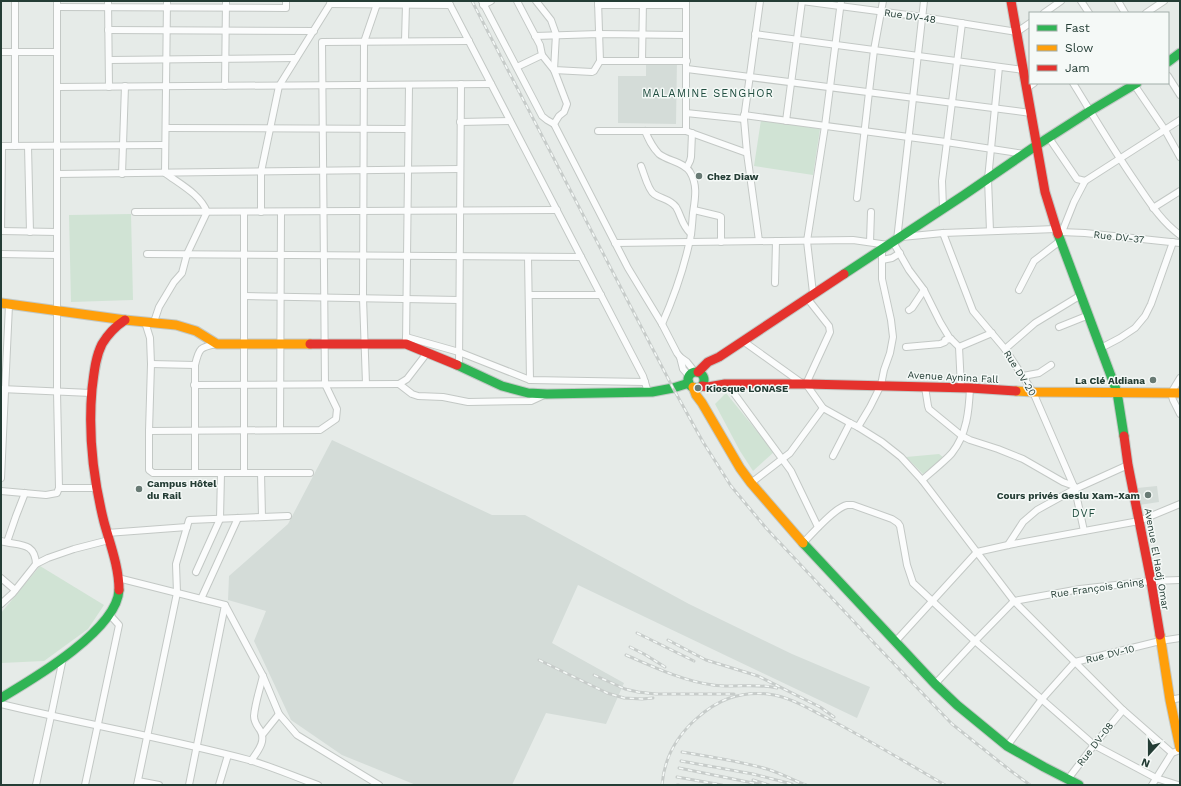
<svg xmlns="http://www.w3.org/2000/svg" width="1181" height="786" font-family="'Work Sans',sans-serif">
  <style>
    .built { fill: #d4dcd8 }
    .green { fill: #d0e3d4 }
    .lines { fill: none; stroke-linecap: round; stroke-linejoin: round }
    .street-casing { stroke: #c3c8c5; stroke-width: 8 }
    .fast-casing { stroke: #c2c8c5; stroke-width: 11 }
    .slow-casing { stroke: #c2c8c5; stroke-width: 11 }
    .jam-casing { stroke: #c2c8c5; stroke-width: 11 }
    .street { stroke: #fbfcfc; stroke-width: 6 }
    .fast { stroke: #30b455; stroke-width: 9 }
    .slow { stroke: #ff9f0a; stroke-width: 9 }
    .jam { stroke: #e5322d; stroke-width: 9 }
    .rail-casing { stroke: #c7ccca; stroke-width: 3 }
    .rail { stroke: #f5f9f7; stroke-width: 1.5; stroke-dasharray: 4.5; stroke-linecap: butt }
    .poi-dot { fill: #687a74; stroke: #f5f9f7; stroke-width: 1.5 }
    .labels { text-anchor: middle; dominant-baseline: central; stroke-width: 3; stroke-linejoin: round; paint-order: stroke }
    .street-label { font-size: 10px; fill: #243d35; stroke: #f5f9f7 }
    .poi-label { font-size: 10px; font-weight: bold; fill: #243d35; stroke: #f5f9f7; text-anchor: start }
    .neighbourhood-label { font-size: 11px; letter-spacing: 1px; fill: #214e40; stroke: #f5f9f7 }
  </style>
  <rect width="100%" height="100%" fill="#e6ebe8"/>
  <g class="built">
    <polygon points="646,59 677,59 676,124 618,123 618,76 646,76"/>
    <polygon points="332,440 492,515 525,515 689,604 792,654 870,687 857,718 578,585 552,643 624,683 606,724 546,713 512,785 416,785 342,755 291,720 254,641 266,611 228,600 229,576 288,524"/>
    <polygon points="1157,486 1159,502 1139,505 1137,488"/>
  </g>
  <g class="green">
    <polygon points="761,120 820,129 813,175 754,166"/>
    <polygon points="131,214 133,300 71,302 69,215"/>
    <polygon points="726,393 774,452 753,471 740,451 715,404"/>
    <polygon points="939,454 944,458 923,474 906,457"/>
    <polygon points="40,566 104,605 88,629 44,661 1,663 1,613"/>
  </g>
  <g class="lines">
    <g class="street-casing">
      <g id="street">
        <polyline points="108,1 109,87"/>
        <polyline points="448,1 643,376 648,392"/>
        <polyline points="482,1 542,116 547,120 554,124 628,268 662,324 677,353 680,357 687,362 695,372"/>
        <polyline points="536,1 551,20 556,34 554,70 567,104 564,112 559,116 554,124"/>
        <polyline points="802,1 923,17 1017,32 1030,23"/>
        <polyline points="1081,1 1089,13"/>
        <polyline points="1118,1 1125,13"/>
        <polyline points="330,4 450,5"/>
        <polyline points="483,5 491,1"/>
        <polyline points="598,5 686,5"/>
        <polyline points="57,7 286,8 286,1"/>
        <polyline points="1044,13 1061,1"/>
        <polyline points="1146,13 1164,1"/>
        <polyline points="108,30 314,31"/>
        <polyline points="755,34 1024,70"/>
        <polyline points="535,36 599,34 686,35"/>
        <polyline points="405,41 406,4"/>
        <polyline points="1,52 57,52"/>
        <polyline points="542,55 554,70 592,72 594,71 600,61 598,1"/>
        <polyline points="109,60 296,58"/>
        <polyline points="600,61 687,61"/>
        <polyline points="642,61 643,1"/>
        <polyline points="517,67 542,55 540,45 517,1"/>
        <polyline points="687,69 1031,113"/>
        <polyline points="1168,76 1180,95"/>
        <path d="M1073,83c21,34 41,68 64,101 13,19 24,37 43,51"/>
        <polyline points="1133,83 1165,130 1180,157"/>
        <polyline points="225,86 226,1"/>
        <polyline points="57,87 491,84"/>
        <polyline points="1027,88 1034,83"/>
        <polyline points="686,113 744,119"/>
        <polyline points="744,115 946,142 1024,154"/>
        <polyline points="786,121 802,1"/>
        <polyline points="460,122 510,121"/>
        <polyline points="166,128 408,129"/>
        <polyline points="598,131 686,131 747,153"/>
        <path d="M645,131c4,9 7,16 14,23 9,7 25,8 31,18 8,13 5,27 3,41 -1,10 -1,21 -4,31 -6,27 -16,55 -27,80"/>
        <polyline points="686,131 686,1"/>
        <polyline points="1049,138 1077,179 1085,181"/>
        <polyline points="1,146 165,145"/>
        <polyline points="15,146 15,1"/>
        <polyline points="28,146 30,232"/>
        <path d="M641,166c3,7 7,24 13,28 7,5 16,5 22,13 6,10 5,17 15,27"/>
        <polyline points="687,167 690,161 691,157 692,133"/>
        <polyline points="57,174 460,169"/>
        <polyline points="122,174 125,86"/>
        <polyline points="857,198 869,92 874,50 883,1"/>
        <polyline points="943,208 942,181 962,23"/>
        <polyline points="1153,208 1180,191"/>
        <polyline points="694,210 719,216 721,217 721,242"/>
        <polyline points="135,212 557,210"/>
        <polyline points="244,212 244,473"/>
        <polyline points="261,212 261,172 279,86 332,1"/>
        <polyline points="1,231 2,146"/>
        <polyline points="1,231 57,232"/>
        <polyline points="990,231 988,179 999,67"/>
        <polyline points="1060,232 1085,233 1180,243"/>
        <polyline points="1062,232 1074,202 1085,181 1180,120"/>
        <polyline points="943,233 973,311 1005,349 1033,392 1075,489 1128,465"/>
        <polyline points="902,237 943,233 1056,229"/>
        <polyline points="897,240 924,1"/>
        <polyline points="759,241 747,153 744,119 760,1"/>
        <polyline points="870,242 871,212"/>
        <polyline points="893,242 909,270 924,290 940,322 949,337 959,347 961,387"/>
        <polyline points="615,243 853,240 888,245"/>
        <polyline points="1,254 57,255"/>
        <polyline points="147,254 581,257"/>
        <polyline points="528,257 530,380"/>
        <polyline points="882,260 892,258 900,253"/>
        <polyline points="775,283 776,241"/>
        <polyline points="1019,290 1034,261 1060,241"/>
        <polyline points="813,293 807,241 825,126 841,1"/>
        <polyline points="529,295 601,295"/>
        <polyline points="244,296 459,300"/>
        <polyline points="807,298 829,326 830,332 806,384 823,408 850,423 858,427 882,442 901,457 922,480 1014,601 1123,710 1172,753 1180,750"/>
        <polyline points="909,310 912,308 924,290"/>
        <polyline points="145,322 150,338 151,364 149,431 149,470 153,473 310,473"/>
        <path d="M154,322l5,-15 15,-25 8,-9 5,-19 20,-42c-6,-17 -27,-28 -42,-39l2,-172"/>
        <polyline points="1059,327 1089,315"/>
        <polyline points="406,337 459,352 530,380 645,382"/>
        <polyline points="743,341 803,384"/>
        <polyline points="406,344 409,85"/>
        <polyline points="906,347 940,344 945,342 945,340 951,339"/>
        <polyline points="959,347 992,333"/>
        <polyline points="1101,348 1120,338 1135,328 1145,316 1151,304 1173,242"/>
        <polyline points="1005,349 1035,323 1081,295"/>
        <polyline points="427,353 407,379 399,384 412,394 418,396 443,397 468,402 531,401 544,395"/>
        <polyline points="680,357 683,369 689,376"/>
        <path d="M151,364l44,1c4,-17 5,-18 22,-21"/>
        <polyline points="195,365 195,473"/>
        <polyline points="459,366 461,84"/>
        <polyline points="1023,376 1039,373 1051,365"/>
        <polyline points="1180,378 1171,393 1173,400 1180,414"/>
        <polyline points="366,384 363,298 364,42 378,1"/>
        <polyline points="731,384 733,392 791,471 818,527"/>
        <polyline points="194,385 399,384"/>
        <polyline points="925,387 928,406 929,409 962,436 970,440 998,449 1023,459 1063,482 1074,486"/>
        <polyline points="1,389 91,393"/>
        <polyline points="858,427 870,407 881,385 884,370 890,353 893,337 891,320 882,279 882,248"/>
        <polyline points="280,430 281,212"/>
        <polyline points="149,431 320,430 336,419 337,409 325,384 322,42 469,41"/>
        <polyline points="833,456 850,423"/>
        <polyline points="261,473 262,517"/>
        <polyline points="1,478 9,305"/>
        <path d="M922,480c8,-7 23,-19 30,-27 15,-19 17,-43 18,-65"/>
        <polyline points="751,483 790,453 823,408"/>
        <polyline points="59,488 96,488"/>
        <polyline points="1,491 46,495 57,493 59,488 57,392 57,1"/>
        <polyline points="107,533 187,527"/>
        <path d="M1,541c17,5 34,0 35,23"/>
        <polyline points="7,542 16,516 25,493"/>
        <path d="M803,543c10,-10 31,-35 44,-38 2,0 4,0 6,0l39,14 6,4 2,3 7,39 6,18 62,58 119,104 62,33 22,7"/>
        <polyline points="1008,545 1023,522 1037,510 1075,489 1084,531"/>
        <polyline points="196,572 220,519 221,473"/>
        <polyline points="1,578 15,590"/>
        <polyline points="118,578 225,605 263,676 279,714 297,735 379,785"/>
        <polyline points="201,599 238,518"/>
        <polyline points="1,604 13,593 36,564 48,558 74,549 109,540"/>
        <polyline points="895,642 977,552 1008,545 1139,521 1180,504"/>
        <polyline points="935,684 975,641 1014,601 1080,589 1151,581 1180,580"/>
        <polyline points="1170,700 1180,698"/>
        <path d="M1,704c82,20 166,34 248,56 24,7 46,17 69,25"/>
        <polyline points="263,734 279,714"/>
        <polyline points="1007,746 1042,699 1075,662 1160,641 1180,638"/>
        <path d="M251,761c6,-9 16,-20 9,-31 -3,-4 -6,-8 -6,-14 1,-13 6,-27 9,-40"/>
        <polyline points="1068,779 1094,745 1123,710"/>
        <polyline points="138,781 159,785"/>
        <polyline points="36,785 51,716 63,658"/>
        <polyline points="85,785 119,625 109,614"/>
        <polyline points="137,785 177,593 176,564 189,520 288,516"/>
        <polyline points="189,785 225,605"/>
        <polyline points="219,785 228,755"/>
        <polyline points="1152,785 1172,753"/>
      </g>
    </g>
    <g class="fast-casing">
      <g id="fast">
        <polyline points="1168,62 1180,53"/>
        <polyline points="1058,234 1117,392 1124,436"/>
        <polyline points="844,274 964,195 1037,145 1090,111 1137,83"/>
        <polyline points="457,365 502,386 528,393 547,394 652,392 673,388 689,383"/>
        <circle cx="696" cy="380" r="8"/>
        <polyline points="803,543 935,684 957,705 1007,746 1044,767 1079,785"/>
        <path d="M1,698c32,-19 116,-68 118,-108"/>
      </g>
    </g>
    <g class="slow-casing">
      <g id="slow">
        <polyline points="1,303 125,320 176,325 196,331 217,344 310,344"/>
        <polyline points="693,387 696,395 702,403 740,468 751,483 803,543"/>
        <polyline points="1016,391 1033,392 1180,393"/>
        <polyline points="1160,635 1170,700 1180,748"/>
      </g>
    </g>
    <g class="jam-casing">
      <g id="jam">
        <polyline points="1011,1 1045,192 1058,234"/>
        <polyline points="310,344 406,344 457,365"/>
        <polyline points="698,372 708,362 719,357 844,274"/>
        <polyline points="702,386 708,387 725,384 806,384 970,388 1016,391"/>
        <polyline points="1124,436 1128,465 1151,581 1160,635"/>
        <path d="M119,590c0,-23 -9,-46 -15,-68 -11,-44 -16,-88 -12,-133 2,-15 3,-31 10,-45 6,-10 14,-18 23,-24"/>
      </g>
    </g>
    <use href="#street" class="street"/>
    <use href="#fast" class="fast"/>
    <use href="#slow" class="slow"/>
    <use href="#jam" class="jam"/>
    <g class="rail-casing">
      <g id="rail">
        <polyline points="472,1 673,388 703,442 731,486 766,528 876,645 952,724 1011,771 1030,785"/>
        <polyline points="637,633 694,661"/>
        <polyline points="668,640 706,660 758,676 820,707 834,717"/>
        <polyline points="630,647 644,654 665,667"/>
        <path d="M626,655c28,12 57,26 87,30 21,3 43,-2 64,3"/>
        <polyline points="539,660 607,693 624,698 642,699 653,698"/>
        <polyline points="594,675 625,689 638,692 656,694 734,694"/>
        <path d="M682,752c29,5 57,9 85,17 13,4 26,11 39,16"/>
        <polyline points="681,761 753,774 792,784"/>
        <polyline points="679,768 758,784"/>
        <polyline points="677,777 722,785"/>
        <polyline points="753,780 769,785"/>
        <path d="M662,785c2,-26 15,-49 34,-66 21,-19 43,-28 72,-25 23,3 41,15 61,25 40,21 78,44 116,66"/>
        <polyline points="677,785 679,785"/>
      </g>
    </g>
    <use href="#rail" class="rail"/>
  </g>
  <g class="poi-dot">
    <circle cx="699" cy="176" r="4"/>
    <circle cx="1153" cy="380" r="4"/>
    <circle cx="698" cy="388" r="4"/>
    <circle cx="139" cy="489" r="4"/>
    <circle cx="1148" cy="495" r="4"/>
  </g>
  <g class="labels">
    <g class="street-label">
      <text transform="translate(910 16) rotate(8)">Rue DV-48</text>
      <text transform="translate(1119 237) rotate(6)">Rue DV-37</text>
      <text transform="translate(1020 373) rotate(58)">Rue DV-20</text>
      <text transform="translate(953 377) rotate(3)">Avenue Aynina Fall</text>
      <text transform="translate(1157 559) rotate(80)">Avenue El Hadj Omar</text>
      <text transform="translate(1097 588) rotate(-8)">Rue François Gning</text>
      <text transform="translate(1110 654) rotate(-14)">Rue DV-10</text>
      <text transform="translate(1095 744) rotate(-52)">Rue DV-08</text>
    </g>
    <g class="poi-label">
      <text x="707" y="176">Chez Diaw</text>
      <text x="1145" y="380" text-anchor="end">La Clé Aldiana</text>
      <text x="706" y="388">Kiosque LONASE</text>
      <text x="147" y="483">Campus Hôtel<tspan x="147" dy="12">du Rail</tspan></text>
      <text x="1140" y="495" text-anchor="end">Cours privés Geslu Xam-Xam</text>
    </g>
    <g class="neighbourhood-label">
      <text x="708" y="93">MALAMINE SENGHOR</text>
      <text x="1084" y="513">DVF</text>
    </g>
  </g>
  <rect width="1181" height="786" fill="none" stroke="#243d35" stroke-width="4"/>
  <rect x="1029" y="12" width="140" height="72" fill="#f5f9f7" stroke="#a1aea9"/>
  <rect x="1037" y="25" width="20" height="6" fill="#30b455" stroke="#a1aea9"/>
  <text x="1065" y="32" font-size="12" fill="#243d35">Fast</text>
  <rect x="1037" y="45" width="20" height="6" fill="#ff9f0a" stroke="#a1aea9"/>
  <text x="1065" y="52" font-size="12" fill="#243d35">Slow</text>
  <rect x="1037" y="65" width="20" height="6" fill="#e5322d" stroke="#a1aea9"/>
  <text x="1065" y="72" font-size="12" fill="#243d35">Jam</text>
  <g transform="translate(1149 754) rotate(201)" stroke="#f5f9f7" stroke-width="3" paint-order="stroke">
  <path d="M0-3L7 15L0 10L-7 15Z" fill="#243d35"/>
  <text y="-6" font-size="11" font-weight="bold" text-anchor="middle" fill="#243d35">N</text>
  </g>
</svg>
